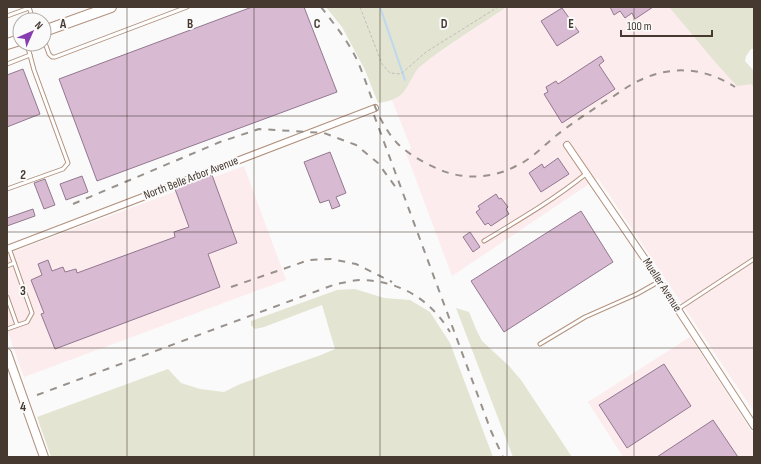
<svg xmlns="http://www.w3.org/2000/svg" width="761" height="464" font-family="'Sofia Sans Condensed',sans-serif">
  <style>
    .industrial { fill: #fceced }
    .green { fill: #e3e4d1 }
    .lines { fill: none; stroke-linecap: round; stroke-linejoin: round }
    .stream { stroke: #bed8ef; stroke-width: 2 }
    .building { fill: #d8bad3; stroke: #93788f }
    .service-casing { stroke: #b2927e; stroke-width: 5 }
    .minor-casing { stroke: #b2927e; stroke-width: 8 }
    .tertiary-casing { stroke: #b2927e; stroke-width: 10 }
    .primary-casing { stroke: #b2927e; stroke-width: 12 }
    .path { stroke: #c2bebb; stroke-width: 1; stroke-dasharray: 3 2; stroke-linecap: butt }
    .service { stroke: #fff; stroke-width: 3 }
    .minor { stroke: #fff; stroke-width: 6 }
    .tertiary { stroke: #fff; stroke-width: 8 }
    .primary { stroke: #fff; stroke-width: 10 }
    .rail { stroke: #98918c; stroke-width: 2; stroke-dasharray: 7 7; stroke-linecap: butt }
    .grid { fill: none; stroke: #463930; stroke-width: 1; stroke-opacity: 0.55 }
    .labels { text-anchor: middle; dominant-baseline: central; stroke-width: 4; stroke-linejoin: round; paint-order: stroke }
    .street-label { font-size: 12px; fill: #463930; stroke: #fafafa }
    .grid-label { font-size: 13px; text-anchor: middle; font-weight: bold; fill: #463930; stroke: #fafafa; stroke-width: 4; stroke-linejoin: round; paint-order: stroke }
  </style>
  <rect width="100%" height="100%" fill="#fafafa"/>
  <g class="industrial">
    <polygon points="507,7 669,7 698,42 754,82 754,412 598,178 452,276 406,153 411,148 392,100 397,98 405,90 413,76 420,66 457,40"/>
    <polygon points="244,166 286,280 24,377 7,330 7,254"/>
    <polygon points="690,337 754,435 754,457 623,457 588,402"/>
  </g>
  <g class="green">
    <path d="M326,7h181c-29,19 -58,37 -85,58 -11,8 -13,27 -26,33 -5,3 -12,4 -18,5l-13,-33 -23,-43z"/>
    <polygon points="669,7 751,7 754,8 754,49 751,49 746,56 745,61 754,71 754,87 751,84 737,86 716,63"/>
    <polygon points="355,289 384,298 410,300 430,312 450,343 493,457 51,457 37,417 168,369 181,383 200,389 224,392 238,385 278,370 321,355 335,349 322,305 264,327 255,329 251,325 251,321 337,290"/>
    <polygon points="456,308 469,312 476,329 482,341 509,366 521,380 572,457 513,457"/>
  </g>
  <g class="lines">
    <polyline class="stream" points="380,7 405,80"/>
  </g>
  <g class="building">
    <polygon points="252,7 304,7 337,92 97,181 59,79"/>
    <polygon points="610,7 653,7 635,19 632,13 625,18 620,11 614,15"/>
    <polygon points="562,8 579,32 557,46 541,21"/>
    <polygon points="601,56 604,61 599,65 615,89 562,123 544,94 548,92 546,87 556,81 558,84"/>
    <polygon points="23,69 40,114 7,127 7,75"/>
    <polygon points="330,152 346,193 336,197 340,206 332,209 329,200 320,203 304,162"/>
    <polygon points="558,158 569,174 541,192 529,173 542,164 544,168"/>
    <polygon points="212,175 237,243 208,254 220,287 55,349 41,314 44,313 31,280 42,275 38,264 48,260 52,271 63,267 65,272 76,269 77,273 175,237 174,232 189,227 175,189"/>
    <polygon points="82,176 88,192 66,200 60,184"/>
    <polygon points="45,179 55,205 44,209 34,183"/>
    <polygon points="496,194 499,199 501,198 508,207 506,209 509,214 491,226 488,223 485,225 476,212 480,209 478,206"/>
    <polygon points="33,209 35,216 7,226 7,218"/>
    <polygon points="581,211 613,262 504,332 471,281"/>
    <polygon points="470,232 480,247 473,252 463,237"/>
    <polygon points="664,364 691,406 627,448 599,405"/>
    <polygon points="713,420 738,457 657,457"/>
  </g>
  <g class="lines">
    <g class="service-casing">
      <g id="service">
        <polyline points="29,7 33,20"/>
        <polyline points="7,16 29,8"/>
        <polyline points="44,40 49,54 52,57 55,57 187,7"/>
        <polyline points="7,64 30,55"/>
        <polyline points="7,189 63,169 68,163 34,70 27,44"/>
        <path d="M484,241c35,-21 71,-42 103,-68"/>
        <polyline points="7,266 14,263"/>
        <polyline points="7,297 17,325"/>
        <polyline points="678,309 754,259"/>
        <polyline points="7,329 27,322 32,313 9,248"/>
        <polyline points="540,344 585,317 637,294 660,281"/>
      </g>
    </g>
    <g class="minor-casing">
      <g id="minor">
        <polyline points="567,145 645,259 754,426"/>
        <polyline points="7,249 375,108"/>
      </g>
    </g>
    <g class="tertiary-casing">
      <polyline id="tertiary" points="7,353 44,457"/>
    </g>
    <g class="primary-casing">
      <g id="primary">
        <polyline points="44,31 111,7"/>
        <polyline points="7,44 20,40"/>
      </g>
    </g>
    <polyline class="path" points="360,7 382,64 390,73 401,74 426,52 498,7"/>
    <use href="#service" class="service"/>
    <use href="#minor" class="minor"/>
    <use href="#tertiary" class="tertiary"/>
    <use href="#primary" class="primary"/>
    <g class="rail">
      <path d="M321,7c13,17 28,35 37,55 12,28 18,58 39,81 11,11 27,20 41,26 25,11 54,10 78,-3 16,-7 28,-21 41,-31 15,-12 31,-22 47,-33 9,-5 17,-11 25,-16 35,-21 72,-21 106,1"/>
      <polyline points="374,115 491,431 503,457"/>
      <polyline points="73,204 220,142 259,129 324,133 356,145 378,163 397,189"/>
      <polyline points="231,287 309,260 331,259 356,264 392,282"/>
      <path d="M37,395l299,-111c8,-1 17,-4 25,-4 39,1 69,19 89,52"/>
    </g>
  </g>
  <path class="grid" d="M127,7v450M254,7v450M380,7v450M507,7v450M634,7v450M7,116h747M7,232h747M7,348h747"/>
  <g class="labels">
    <g class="street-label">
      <text transform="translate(191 178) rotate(-21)">North Belle Arbor Avenue</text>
      <text transform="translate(662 285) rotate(57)">Mueller Avenue</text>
    </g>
  </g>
  <g class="grid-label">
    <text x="63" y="28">A</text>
    <text x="190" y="28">B</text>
    <text x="317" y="28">C</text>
    <text x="444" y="28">D</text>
    <text x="571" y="28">E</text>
    <text x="23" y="179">2</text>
    <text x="23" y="295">3</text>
    <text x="23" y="411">4</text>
  </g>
  <rect width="761" height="464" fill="none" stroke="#463930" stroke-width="16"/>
  <g transform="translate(32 32) rotate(45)"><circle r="19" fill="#fafafa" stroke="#b2ada9"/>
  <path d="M0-3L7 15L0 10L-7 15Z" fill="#873daf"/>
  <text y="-6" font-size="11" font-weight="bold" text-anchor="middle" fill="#463930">N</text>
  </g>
  <path d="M621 30v6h91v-6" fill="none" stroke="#463930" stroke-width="2"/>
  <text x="627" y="30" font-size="12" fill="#463930" stroke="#fafafa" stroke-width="3" paint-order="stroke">100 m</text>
</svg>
